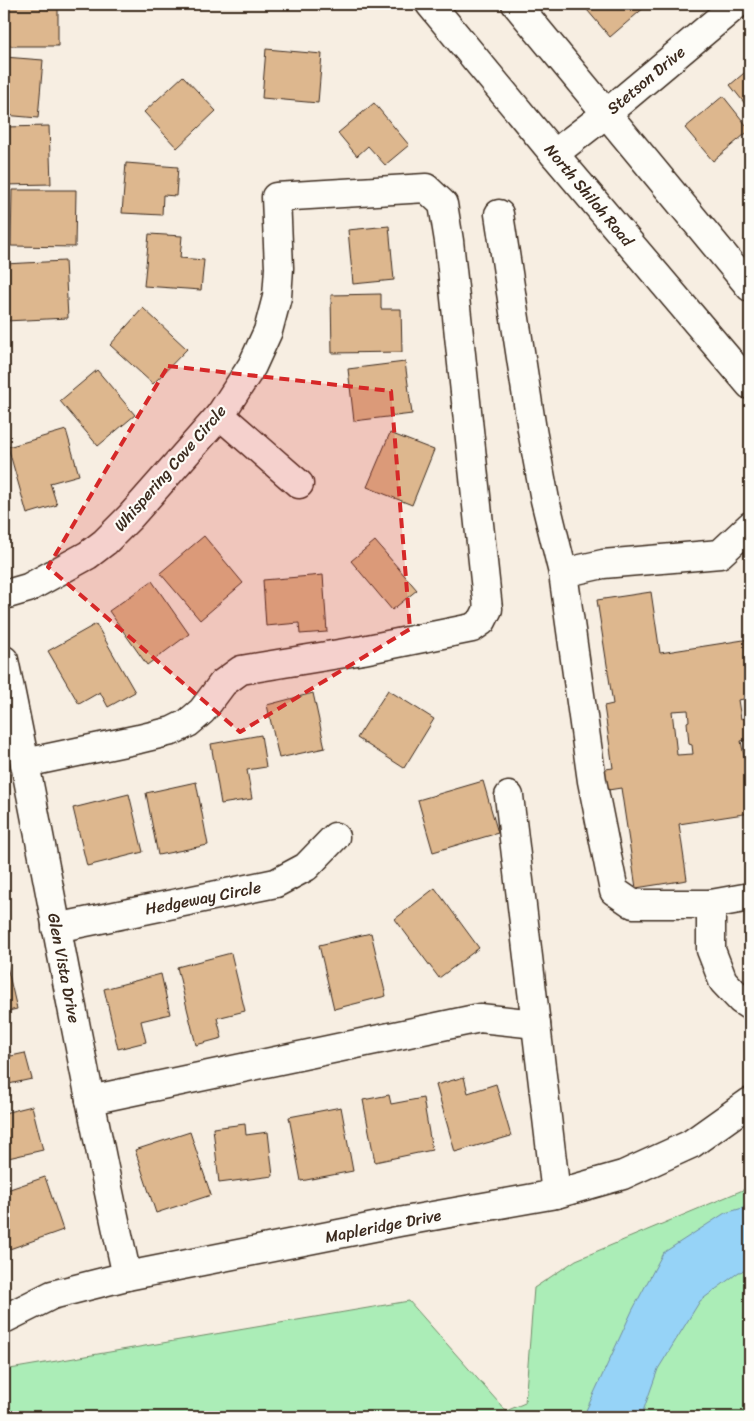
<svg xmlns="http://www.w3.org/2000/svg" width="754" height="1421" font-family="Sriracha,sans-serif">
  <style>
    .green { fill: #abedb7; stroke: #738c6a }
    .water { fill: #96d3f7; stroke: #728fa0 }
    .building { fill: #ddb78e; stroke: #3b2a1e; fill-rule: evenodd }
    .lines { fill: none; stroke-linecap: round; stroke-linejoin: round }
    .minor-casing { stroke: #3b2a1e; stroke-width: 31 }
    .major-casing { stroke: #3b2a1e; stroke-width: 31 }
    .minor { stroke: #fdfcf7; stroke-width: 28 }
    .major { stroke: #fdfcf7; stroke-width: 28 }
    .marked { fill: #d62828; fill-opacity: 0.2; stroke: #d62828; stroke-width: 4; stroke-dasharray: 10 6; stroke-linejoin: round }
    .labels { text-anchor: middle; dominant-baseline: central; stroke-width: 4.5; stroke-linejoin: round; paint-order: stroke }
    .street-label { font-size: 16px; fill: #3b2a1e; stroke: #fdfcf7 }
  </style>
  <rect width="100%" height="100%" fill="#f7eee2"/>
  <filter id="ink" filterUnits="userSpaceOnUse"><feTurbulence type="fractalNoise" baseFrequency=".02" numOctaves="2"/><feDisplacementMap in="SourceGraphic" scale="10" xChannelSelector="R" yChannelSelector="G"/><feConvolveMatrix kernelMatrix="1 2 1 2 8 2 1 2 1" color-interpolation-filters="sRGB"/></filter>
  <g filter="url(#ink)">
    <polygon class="green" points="750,1187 750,1417 4,1417 4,1370 409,1301 506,1411 525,1403 534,1288 576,1260"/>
    <polygon class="water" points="750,1206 750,1270 739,1272 700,1301 658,1369 641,1417 583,1417 632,1311 663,1253 725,1213"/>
    <g class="building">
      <rect x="4" y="4" width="54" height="42"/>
      <polygon points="582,4 644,4 646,6 610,37"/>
      <polygon points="266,49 322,54 318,103 262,98"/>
      <polygon points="4,57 43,60 38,118 4,115"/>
      <polygon points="750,68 750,110 730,85"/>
      <polygon points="183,76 216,111 177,148 144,112"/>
      <polygon points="723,96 750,130 713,161 685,128"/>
      <polygon points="374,103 409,145 385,165 368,146 357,156 338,133"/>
      <polygon points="49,126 51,184 4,185 4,127"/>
      <polygon points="126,163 178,167 176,196 163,195 162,215 122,213"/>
      <polygon points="12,190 76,190 75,247 11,246"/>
      <polygon points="389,226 394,280 353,284 348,230"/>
      <polygon points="149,234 182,236 180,258 204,260 201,290 144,286"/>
      <polygon points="65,261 68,318 5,321 4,264"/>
      <polygon points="381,294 381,309 401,309 402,352 332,353 331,295"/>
      <polygon points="143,308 187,349 153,384 110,345"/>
      <polygon points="405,362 412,414 354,421 348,369"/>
      <polygon points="97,370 135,415 98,446 60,401"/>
      <polygon points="66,430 79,475 50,483 57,505 27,514 8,447"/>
      <polygon points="390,433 434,450 412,505 367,487"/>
      <polygon points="204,536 243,583 200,620 160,573"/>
      <polygon points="375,541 417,590 392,610 351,561"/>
      <polygon points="323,575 327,632 300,634 299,623 266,626 263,580"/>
      <polygon points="152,581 189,634 147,665 109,611"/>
      <path d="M651,592l9,61 90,-14v59l-12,2 3,19 9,-2v22l-9,2 4,20 5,-1v53l-71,11 8,56 -51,8 -15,-100 -19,3 -4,-21 15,-2 -9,-62 9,-2 -16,-104zM688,710l1,11 -2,1 2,22 3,1 1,9 -16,1 -5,-44z"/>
      <polygon points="96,624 135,692 108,707 100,692 79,704 48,651"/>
      <polygon points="388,690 434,719 404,768 357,738"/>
      <polygon points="313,693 325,748 279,758 267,705"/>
      <polygon points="261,735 266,767 247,770 252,799 221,804 211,744"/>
      <polygon points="483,781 498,833 433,852 418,800"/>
      <polygon points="196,782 208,845 158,855 146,793"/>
      <polygon points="129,794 143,852 87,866 73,808"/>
      <polygon points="435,888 479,948 439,978 395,919"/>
      <polygon points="371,933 386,996 334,1009 319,945"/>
      <polygon points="231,953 245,1011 217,1018 222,1038 196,1045 177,967"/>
      <polygon points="4,962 6,962 17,1009 4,1012"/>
      <polygon points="161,974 170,1014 141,1021 146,1042 118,1049 104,989"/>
      <polygon points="4,1030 11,1056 25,1053 32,1079 4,1085"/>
      <polygon points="464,1077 468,1093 496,1084 511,1136 455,1152 436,1085"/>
      <polygon points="389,1095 391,1104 423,1098 432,1150 375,1162 363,1100"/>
      <polygon points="32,1106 43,1150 4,1159 4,1113"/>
      <polygon points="341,1107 353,1171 301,1181 289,1117"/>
      <polygon points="245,1124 246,1135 268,1132 273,1176 219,1183 213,1128"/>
      <polygon points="190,1132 211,1195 156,1213 135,1150"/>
      <polygon points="45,1177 63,1230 4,1251 4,1191"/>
    </g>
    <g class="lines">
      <g class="minor-casing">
        <g id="minor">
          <polyline points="554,154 607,113 737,4"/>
          <polyline points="499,214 532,430 545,500 563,573"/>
          <polyline points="220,415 299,484"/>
          <polyline points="750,526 720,554 603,564 563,573 592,781 614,891 633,904 711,904 711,950 723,981 741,1000 750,1006"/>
          <polyline points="4,595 28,588 88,555 105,542 130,517 220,415 252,366 268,331 277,297 279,268 276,197 426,188 443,204 449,241 488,609 482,621 472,628 363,650 241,670 223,683 202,711 188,723 172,731 139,739 25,763"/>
          <path d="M4,660c43,205 77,411 123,616"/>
          <polyline points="509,796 556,1194"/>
          <polyline points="711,904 750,897"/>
          <polyline points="56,928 276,883 306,867 335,837"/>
          <polyline points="90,1100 480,1018 536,1024"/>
          <polyline points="4,1319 52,1295 127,1276 399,1222 556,1194 623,1175 691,1144 750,1102"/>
        </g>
      </g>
      <g class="major-casing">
        <g id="major">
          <polyline points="430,4 554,154 750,385"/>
          <polyline points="516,4 750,287"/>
        </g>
      </g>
      <use href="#minor" class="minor"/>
      <use href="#major" class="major"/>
    </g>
  </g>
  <path class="marked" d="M168,366l223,25 19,238 -170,103 -192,-165z"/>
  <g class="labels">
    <g class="street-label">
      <text transform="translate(646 80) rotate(-40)">Stetson Drive</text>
      <text transform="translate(589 195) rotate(50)">North Shiloh Road</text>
      <text transform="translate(170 468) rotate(-49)">Whispering Cove Circle</text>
      <text transform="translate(203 898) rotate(-11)">Hedgeway Circle</text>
      <text transform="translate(64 968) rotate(79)">Glen Vista Drive</text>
      <text transform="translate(383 1226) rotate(-11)">Mapleridge Drive</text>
    </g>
  </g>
  <rect width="754" height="1421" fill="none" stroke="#fdfcf7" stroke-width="20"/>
  <rect x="10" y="10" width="734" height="1401" fill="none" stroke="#3b2a1e" stroke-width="2" filter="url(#ink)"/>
</svg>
